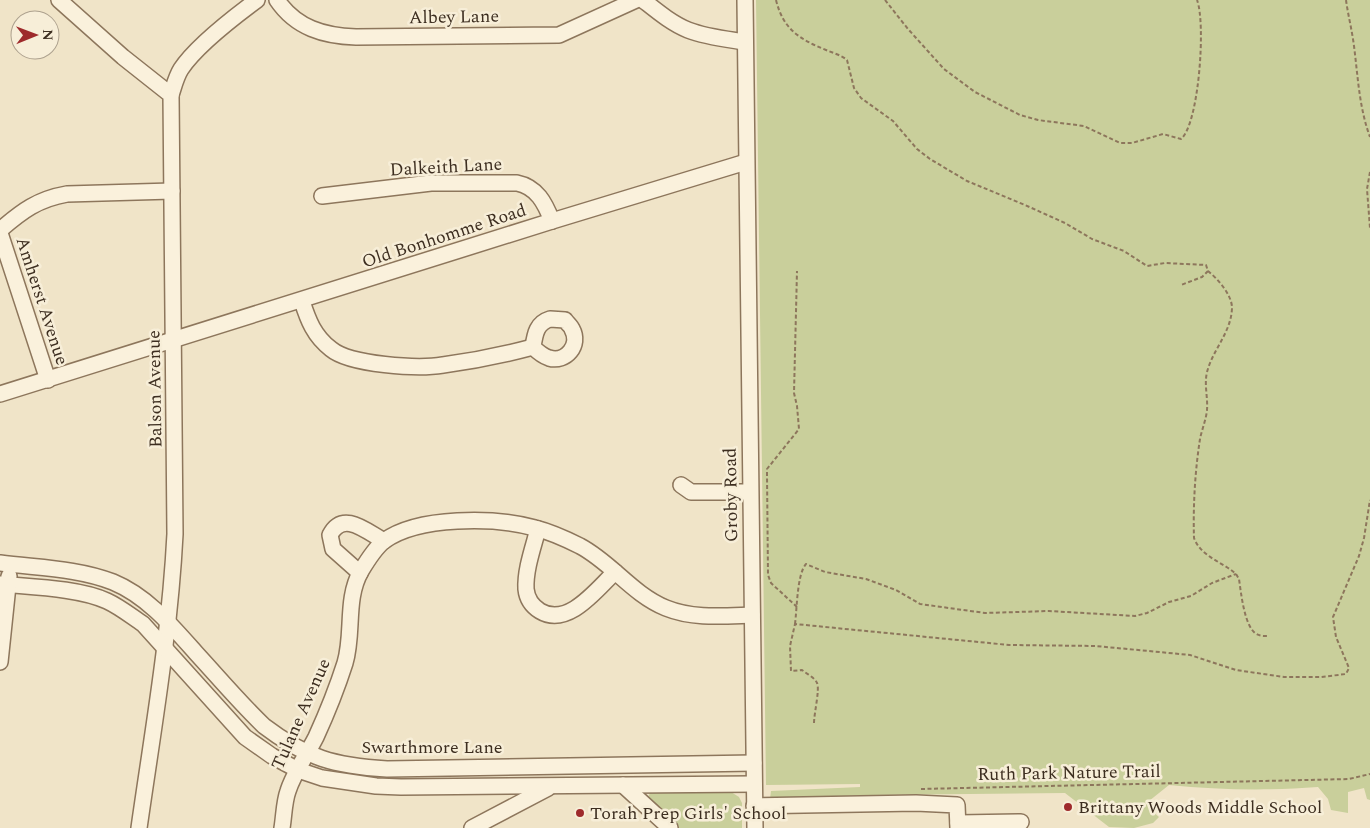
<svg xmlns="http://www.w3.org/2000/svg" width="1370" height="828" font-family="Spectral,serif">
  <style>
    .green { fill: #c9cf9b }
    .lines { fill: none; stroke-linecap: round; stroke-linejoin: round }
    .minor-casing { stroke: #8d765c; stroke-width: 18 }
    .path { stroke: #8d765c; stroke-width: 2; stroke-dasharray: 4 2.5; stroke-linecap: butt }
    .minor { stroke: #faf1dc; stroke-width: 15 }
    .poi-dot { fill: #9e2a2b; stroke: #f7eed8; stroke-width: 2 }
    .labels { text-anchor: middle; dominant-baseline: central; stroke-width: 5; stroke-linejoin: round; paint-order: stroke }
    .street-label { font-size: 18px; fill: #3d2e20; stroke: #f7eed8 }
    .poi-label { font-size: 18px; fill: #3d2e20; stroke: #f7eed8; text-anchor: start }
  </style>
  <rect width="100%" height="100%" fill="#f0e4c8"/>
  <g class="green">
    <path d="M756,0h614v800l-3,-1 -3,-11 -16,4v21l-17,-3 -3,-11 -10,-12c-50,4 -99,3 -149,-2l-20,16 3,10 7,6 -6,6 -19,5 -25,-1 -44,-34 -194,2 -101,4 1,-8 89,-4v-3l-94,1z"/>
    <polygon points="731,792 739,797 742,803 742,828 678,828 647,799 650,793"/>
  </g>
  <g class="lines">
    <g class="minor-casing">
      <g id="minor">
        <path d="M59,0l64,57 48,38 4,439c-5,99 -22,196 -36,294"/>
        <path d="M277,0c19,28 47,36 79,37l203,-2 77,-35"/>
        <path d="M643,0c14,11 28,23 45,30 18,7 38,9 57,12"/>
        <polyline points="745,0 755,828"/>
        <path d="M171,95c3,-9 5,-18 10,-26 16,-24 53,-52 76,-69"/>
        <path d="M322,196l109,-13h86c20,4 28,20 35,38"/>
        <path d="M0,230c22,-19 38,-31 67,-36l105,-3"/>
        <polyline points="0,233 48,380"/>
        <path d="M302,301c6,19 12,35 29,48 19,16 87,20 112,16 30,-4 60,-10 90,-18"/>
        <path d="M550,319l15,1c2,3 6,6 7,9 9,16 -6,34 -23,29 -6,-2 -12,-7 -16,-11 2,-14 4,-24 17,-28z"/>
        <polyline points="0,394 552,221 746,162"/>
        <polyline points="681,485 691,492 750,492"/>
        <path d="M538,529c-5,19 -13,41 -12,60 1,10 6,17 14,22 28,17 57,-22 75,-39"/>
        <path d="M0,563c37,5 77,5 113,19 34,14 59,44 83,71 23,25 44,50 68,73 42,32 71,40 123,43l367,-6"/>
        <path d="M360,573l-27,-24 -3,-14c13,-25 36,-4 54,6"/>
        <path d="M0,584c31,3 79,4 107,17 13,6 24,15 36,23l102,113 27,19 26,14 24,8 54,8 25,1 353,-3"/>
        <polyline points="0,662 9,576"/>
        <polyline points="623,785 670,828"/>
        <polyline points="754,806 916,803 957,805 958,828"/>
        <polyline points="958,823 1021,822"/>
        <path d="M282,828c2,-12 2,-26 6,-37 6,-19 19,-36 28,-54 11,-24 21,-49 29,-74 9,-30 0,-64 16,-92 6,-10 14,-23 23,-30 34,-25 111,-24 151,-13 16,4 31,11 45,18 32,17 52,48 86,62 27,11 57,8 86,7"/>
        <polyline points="472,828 548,788"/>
      </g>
    </g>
    <g class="path">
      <path d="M776,0c7,29 23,39 50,50 7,3 15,5 21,10l7,28 7,10 32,23 24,28 13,10 37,22 58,24 40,18 27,16 32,12 23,15 18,-3 41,2 2,6 -6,6 -21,8"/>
      <path d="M885,0l23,29 36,40 31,23 45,23 18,5 46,6 36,17h12l31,-9 18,5c18,-15 25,-116 16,-139"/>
      <path d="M1346,0c2,15 6,30 8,46 4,31 5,61 16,91"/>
      <polyline points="1370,172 1367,189 1370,228"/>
      <path d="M1208,271c10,8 24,24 24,37 -1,25 -19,41 -25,64 -3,13 1,25 0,38 -1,10 -5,19 -7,29 -5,32 -7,67 -6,99 7,19 29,24 42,36l3,5c2,13 5,45 16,54 4,3 8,3 12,3"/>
      <polyline points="797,607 771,583 768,575 767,474 767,469 799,429 797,406 794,393 797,271"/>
      <path d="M795,624c2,-15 2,-50 11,-60l19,8 41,7 30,11 24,14 65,9 64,-2 86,5 12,-3 22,-11 22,-6 21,-13 24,-9"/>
      <path d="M814,723c0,-9 6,-34 3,-40 -2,-5 -10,-9 -15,-13l-11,1 -1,-25 5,-22 214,21 87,1 94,9 46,15 48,7h37l25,-3 3,-6 -13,-31 -3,-20 26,-61 5,-18 6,-38"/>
      <polyline points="921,789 1349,779 1370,774"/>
    </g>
    <use href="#minor" class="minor"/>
  </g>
  <g class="poi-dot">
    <circle cx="1068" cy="807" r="5"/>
    <circle cx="580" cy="813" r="5"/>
  </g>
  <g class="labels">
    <g class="street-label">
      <text transform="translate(454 17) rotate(-1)">Albey Lane</text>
      <text transform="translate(446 167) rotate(-3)">Dalkeith Lane</text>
      <text transform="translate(444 236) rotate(-18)">Old Bonhomme Road</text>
      <text transform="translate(42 301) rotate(72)">Amherst Avenue</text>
      <text transform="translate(155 389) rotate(-91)">Balson Avenue</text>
      <text transform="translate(731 495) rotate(-91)">Groby Road</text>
      <text transform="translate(301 714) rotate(-66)">Tulane Avenue</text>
      <text x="432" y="747">Swarthmore Lane</text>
      <text transform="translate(1069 773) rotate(-1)">Ruth Park Nature Trail</text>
    </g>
    <g class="poi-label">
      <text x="1078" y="807">Brittany Woods Middle School</text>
      <text x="590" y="813">Torah Prep Girls' School</text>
    </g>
  </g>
  <g transform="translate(35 35) rotate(89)"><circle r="24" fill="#f7eed8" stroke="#ada18e"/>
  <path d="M0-4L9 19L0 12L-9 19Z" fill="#9e2a2b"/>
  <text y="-8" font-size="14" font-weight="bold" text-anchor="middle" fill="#3d2e20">N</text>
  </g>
</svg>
